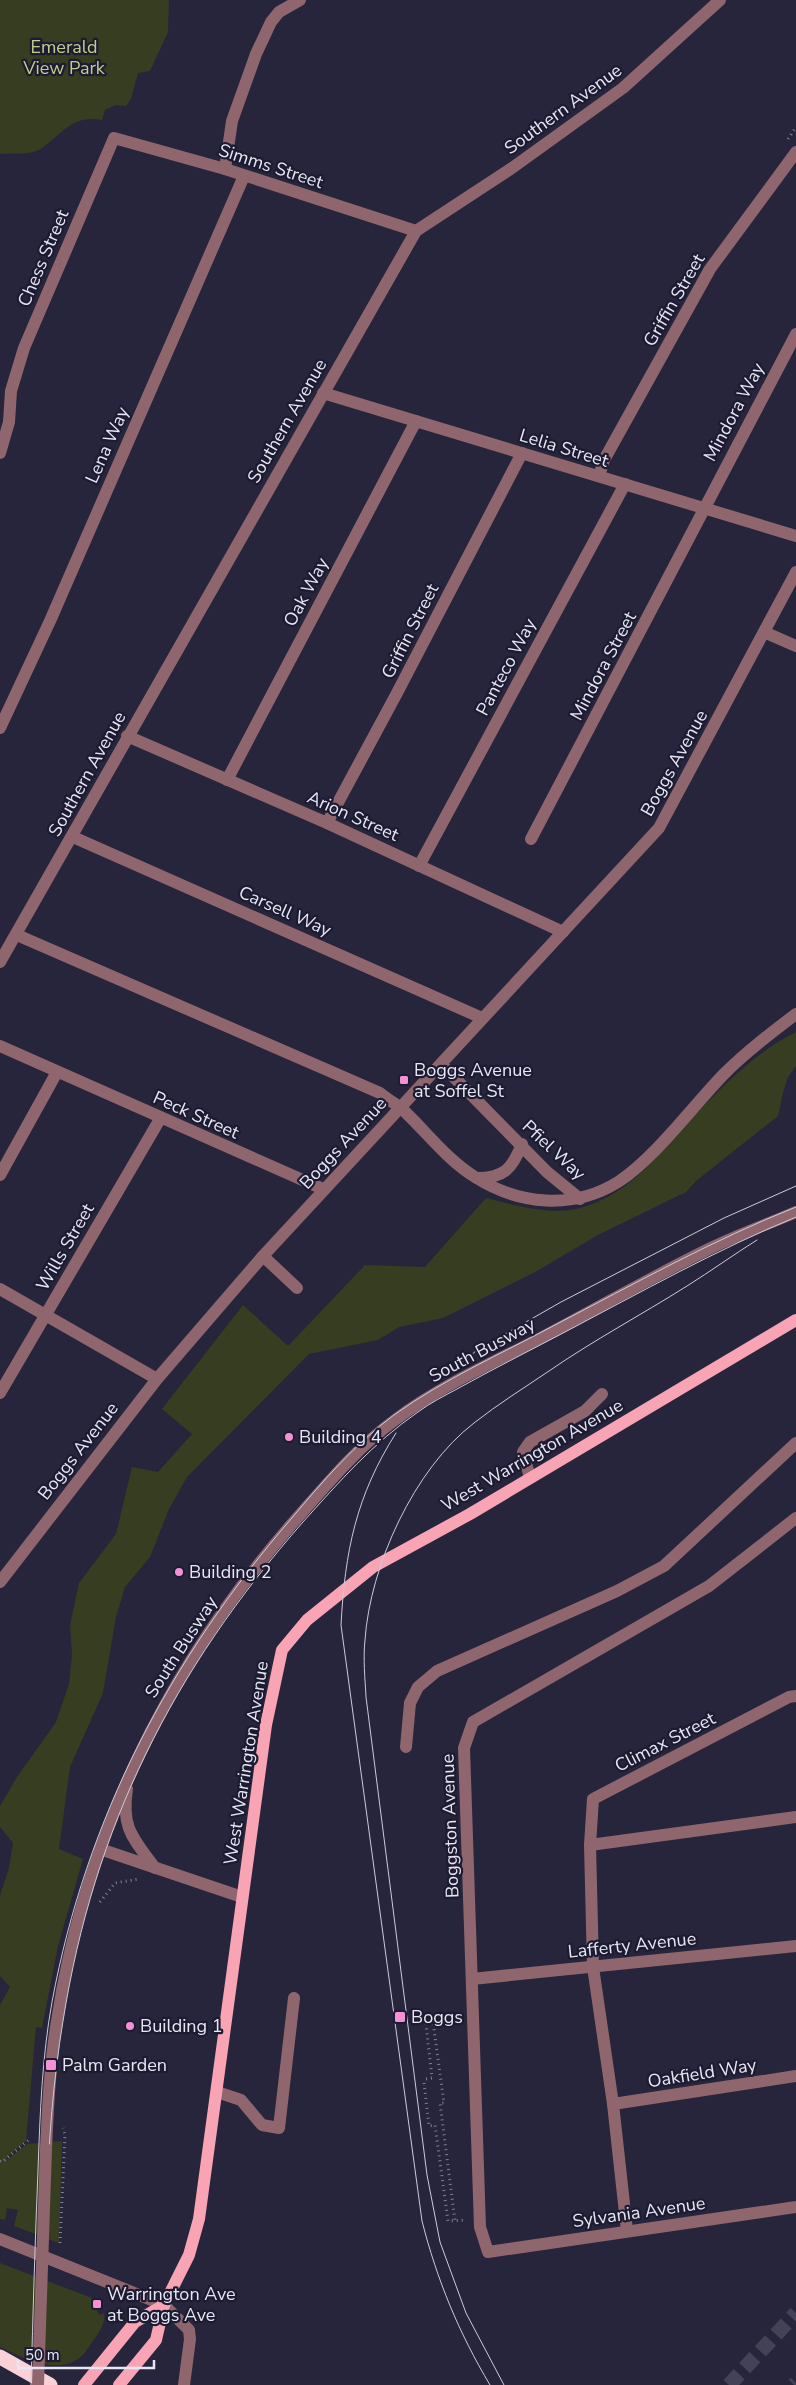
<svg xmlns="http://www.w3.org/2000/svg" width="796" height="2385" font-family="'Nunito Sans',sans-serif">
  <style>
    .green { fill: #373d20 }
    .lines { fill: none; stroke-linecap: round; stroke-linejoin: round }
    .highway-tunnel { stroke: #434257; stroke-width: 15; stroke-dasharray: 15 8; stroke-linecap: butt }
    .path { stroke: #828194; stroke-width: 3; stroke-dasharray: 1 4; stroke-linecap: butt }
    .minor { stroke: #8f666e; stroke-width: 12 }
    .major { stroke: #f8a4b5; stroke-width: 12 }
    .highway { stroke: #fbd1d8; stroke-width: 15 }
    .tram { stroke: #cccbdb; stroke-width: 1 }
    .minor-bridge { stroke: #8f666e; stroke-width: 12 }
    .poi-dot { fill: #f491d4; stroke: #1d1b31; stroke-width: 2 }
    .labels { text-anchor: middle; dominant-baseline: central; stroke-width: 4.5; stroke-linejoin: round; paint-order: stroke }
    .park-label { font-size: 18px; fill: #c1ce8b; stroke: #1d1b31 }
    .street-label { font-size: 18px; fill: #e6e6f5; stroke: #1d1b31 }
    .poi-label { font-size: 18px; fill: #e6e6f5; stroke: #1d1b31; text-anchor: start }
  </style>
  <rect width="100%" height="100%" fill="#26253b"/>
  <g class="green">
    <path d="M0,0h169l-1,32 -18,39 -12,2 -7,26 -5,7 -10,-1 -11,5 -3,10c-31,-6 -41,16 -63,30 -9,5 -29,3 -39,4z"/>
    <path d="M796,1032v34l-8,11 -5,16 -5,23 -82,65 -10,11 -88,43 -61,36 -94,47 -44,9 -21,13 -69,14 -122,123 -18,32 -19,48 -25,30 -9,30 -13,76 -33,74 -11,82 24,10 -25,87 -16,82 -6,-1 -10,114 -19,16v3l20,-16 35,-3 -3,102 -45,-17 4,-16 -11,-2 -2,12 -5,-1v-214l10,-18 -10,-11v-81l9,-27 4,-25 -13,-16v-21l17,-29 39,-55 13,-38 3,-30 -2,-29 9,-42 37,-49 16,-67 26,5 34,-38 -30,-25 81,-104 45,41 77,-81 60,2 61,-69c29,7 65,18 94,10 52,-13 84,-61 119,-97 30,-31 59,-60 97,-79z"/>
    <path d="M0,2263l92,35 3,3 -3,2 8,12 4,-2c2,10 -5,20 -11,28 -4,6 -9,14 -15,18 -23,16 -57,-2 -78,-12z"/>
  </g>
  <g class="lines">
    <g class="highway-tunnel">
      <polyline points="729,2385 796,2313"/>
      <polyline points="794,2385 796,2383"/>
    </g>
    <g class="path">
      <polyline points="788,139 796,127"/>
      <polyline points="100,1902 115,1883 139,1879"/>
      <polyline points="426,2079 432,2078 426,2024 433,2022 444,2103 440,2103 455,2221"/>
      <polyline points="424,2083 429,2126 435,2125 448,2221 466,2220"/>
      <polyline points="0,2161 2,2162 30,2139"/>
      <polyline points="60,2243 65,2135 63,2128"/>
    </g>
    <g class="minor">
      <polyline points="225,169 232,121 256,54 271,22 279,12 300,0"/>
      <polyline points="323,393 796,536"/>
      <polyline points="0,453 9,422 11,391 24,348 114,138 225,169 416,231"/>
      <polyline points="599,476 604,460 710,269 796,152"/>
      <polyline points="764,632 796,646"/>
      <polyline points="0,728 50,621 244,176"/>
      <polyline points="127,736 327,823 563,932"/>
      <polyline points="227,780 416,421"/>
      <polyline points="327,823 397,693 522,453"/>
      <polyline points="73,837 482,1018"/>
      <polyline points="531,839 796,334"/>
      <polyline points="419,866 625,484"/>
      <path d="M17,935l363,158c6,5 14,10 21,15 25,23 45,51 74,69 44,28 98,33 143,5 37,-24 74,-75 106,-108 22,-22 47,-41 72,-60"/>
      <polyline points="0,962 416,231 512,168 623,88 720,0"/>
      <polyline points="0,1046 323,1189"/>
      <polyline points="441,1064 547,1172 580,1199"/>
      <polyline points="0,1175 57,1072"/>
      <path d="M477,1178c27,0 35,-9 45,-34"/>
      <polyline points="263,1256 297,1288"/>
      <polyline points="0,1289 157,1379"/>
      <polyline points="0,1393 160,1119"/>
      <polyline points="530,1478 523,1452 530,1442 585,1411 602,1394"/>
      <polyline points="796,1518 709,1586 473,1722 464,1748 480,2227 488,2252 796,2207"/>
      <polyline points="0,1582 157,1379 263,1256 659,828 796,572"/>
      <polyline points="406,1747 410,1703 418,1687 437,1671 617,1591 664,1566 796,1443"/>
      <path d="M127,1789c-6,39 6,49 28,79"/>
      <polyline points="590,1845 796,1817"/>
      <polyline points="100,1849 242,1897"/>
      <polyline points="472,1979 796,1946"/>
      <polyline points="217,2092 241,2100 262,2125 279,2128 294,1998"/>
      <polyline points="613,2104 796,2076"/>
      <path d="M46,2149c2,-43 4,-86 11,-128 28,-186 112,-355 234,-496 33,-37 64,-76 104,-105 44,-33 97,-57 146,-82 57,-30 114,-63 172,-91 27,-13 55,-23 83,-35"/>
      <polyline points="627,2231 613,2104 593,1967 590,1845 593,1799 789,1697 796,1696"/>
      <polyline points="0,2239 164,2305 189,2330 190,2339 184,2385"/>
    </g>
    <g class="major">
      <polyline points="84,2385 135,2322 164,2305"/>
      <polyline points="119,2385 156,2340 164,2305 189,2255 199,2219 266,1725 282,1650 307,1620 373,1567 470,1514 796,1320"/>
    </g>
    <polyline class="highway" points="0,2357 50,2385"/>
    <g class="tram">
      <polyline points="446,1377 477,1350 561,1302 724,1218 796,1186"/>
      <path d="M396,1433c-40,63 -51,118 -55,192l81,596c15,59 37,112 68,164"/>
      <path d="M31,2385c2,-72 4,-143 7,-215 2,-56 4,-113 14,-168 34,-184 118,-343 239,-483 31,-37 64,-75 103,-104 50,-36 107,-61 161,-90 79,-41 158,-85 241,-118"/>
      <path d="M42,2385c4,-121 1,-244 21,-364 31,-195 110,-351 240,-499 36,-40 70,-79 115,-110 12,-9 26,-16 39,-23 36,-20 72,-38 108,-57 76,-40 151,-82 231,-115"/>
      <path d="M504,2385l-38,-72 -26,-71 -13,-67 -61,-478c-1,-19 -3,-38 -1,-57 5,-74 49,-171 109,-217 24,-19 50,-35 75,-52 45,-31 92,-56 138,-85 24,-15 46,-31 70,-46"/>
    </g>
    <polyline class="minor-bridge" points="38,2385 46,2149"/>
  </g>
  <g class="poi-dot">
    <rect x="399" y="1075" width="10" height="10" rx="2.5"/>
    <circle cx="289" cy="1437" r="5"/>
    <circle cx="179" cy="1572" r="5"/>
    <rect x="394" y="2011" width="12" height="12" rx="2.5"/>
    <circle cx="130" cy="2026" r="5"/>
    <rect x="45" y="2059" width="12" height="12" rx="2.5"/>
    <rect x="92" y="2299" width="10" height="10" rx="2.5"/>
  </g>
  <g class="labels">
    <g class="park-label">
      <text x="64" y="47">Emerald<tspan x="64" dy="21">View Park</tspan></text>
    </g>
    <g class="street-label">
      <text transform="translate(563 109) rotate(-36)">Southern Avenue</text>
      <text transform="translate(271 166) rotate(18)">Simms Street</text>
      <text transform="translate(43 258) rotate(-67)">Chess Street</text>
      <text transform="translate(674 300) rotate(-60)">Griffin Street</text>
      <text transform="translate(734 412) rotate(-62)">Mindora Way</text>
      <text transform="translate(287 421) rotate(-60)">Southern Avenue</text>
      <text transform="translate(107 445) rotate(-66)">Lena Way</text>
      <text transform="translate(564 448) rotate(17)">Lelia Street</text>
      <text transform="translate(306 592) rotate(-62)">Oak Way</text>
      <text transform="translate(410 631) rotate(-63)">Griffin Street</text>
      <text transform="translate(603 666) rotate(-62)">Mindora Street</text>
      <text transform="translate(506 667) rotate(-62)">Panteco Way</text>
      <text transform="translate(674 763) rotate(-61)">Boggs Avenue</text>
      <text transform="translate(87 774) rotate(-61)">Southern Avenue</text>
      <text transform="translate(353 816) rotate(24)">Arion Street</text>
      <text transform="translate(285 911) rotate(24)">Carsell Way</text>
      <text transform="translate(196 1115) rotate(24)">Peck Street</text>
      <text transform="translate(343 1143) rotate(-47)">Boggs Avenue</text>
      <text transform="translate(554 1150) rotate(43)">Pfiel Way</text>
      <text transform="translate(65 1247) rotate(-60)">Wills Street</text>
      <text transform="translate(482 1350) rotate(-28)">South Busway</text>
      <text transform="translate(78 1451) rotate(-52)">Boggs Avenue</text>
      <text transform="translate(532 1455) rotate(-30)">West Warrington Avenue</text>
      <text transform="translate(181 1647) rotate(-57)">South Busway</text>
      <text transform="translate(665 1742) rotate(-27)">Climax Street</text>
      <text transform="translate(246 1763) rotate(-81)">West Warrington Avenue</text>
      <text transform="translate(450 1826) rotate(-92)">Boggston Avenue</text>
      <text transform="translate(632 1945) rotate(-6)">Lafferty Avenue</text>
      <text transform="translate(702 2073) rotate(-9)">Oakfield Way</text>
      <text transform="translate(639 2212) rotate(-8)">Sylvania Avenue</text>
    </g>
    <g class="poi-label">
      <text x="414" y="1070">Boggs Avenue<tspan x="414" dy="21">at Soffel St</tspan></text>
      <text x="299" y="1437">Building 4</text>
      <text x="189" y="1572">Building 2</text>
      <text x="411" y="2017">Boggs</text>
      <text x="140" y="2026">Building 1</text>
      <text x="62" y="2065">Palm Garden</text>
      <text x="107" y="2294">Warrington Ave<tspan x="107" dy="21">at Boggs Ave</tspan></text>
    </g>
  </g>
  <path d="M18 2360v8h136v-8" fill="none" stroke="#e6e6f5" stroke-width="2.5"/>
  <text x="25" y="2360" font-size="15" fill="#e6e6f5" stroke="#1d1b31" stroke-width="4" paint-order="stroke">50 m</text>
</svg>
